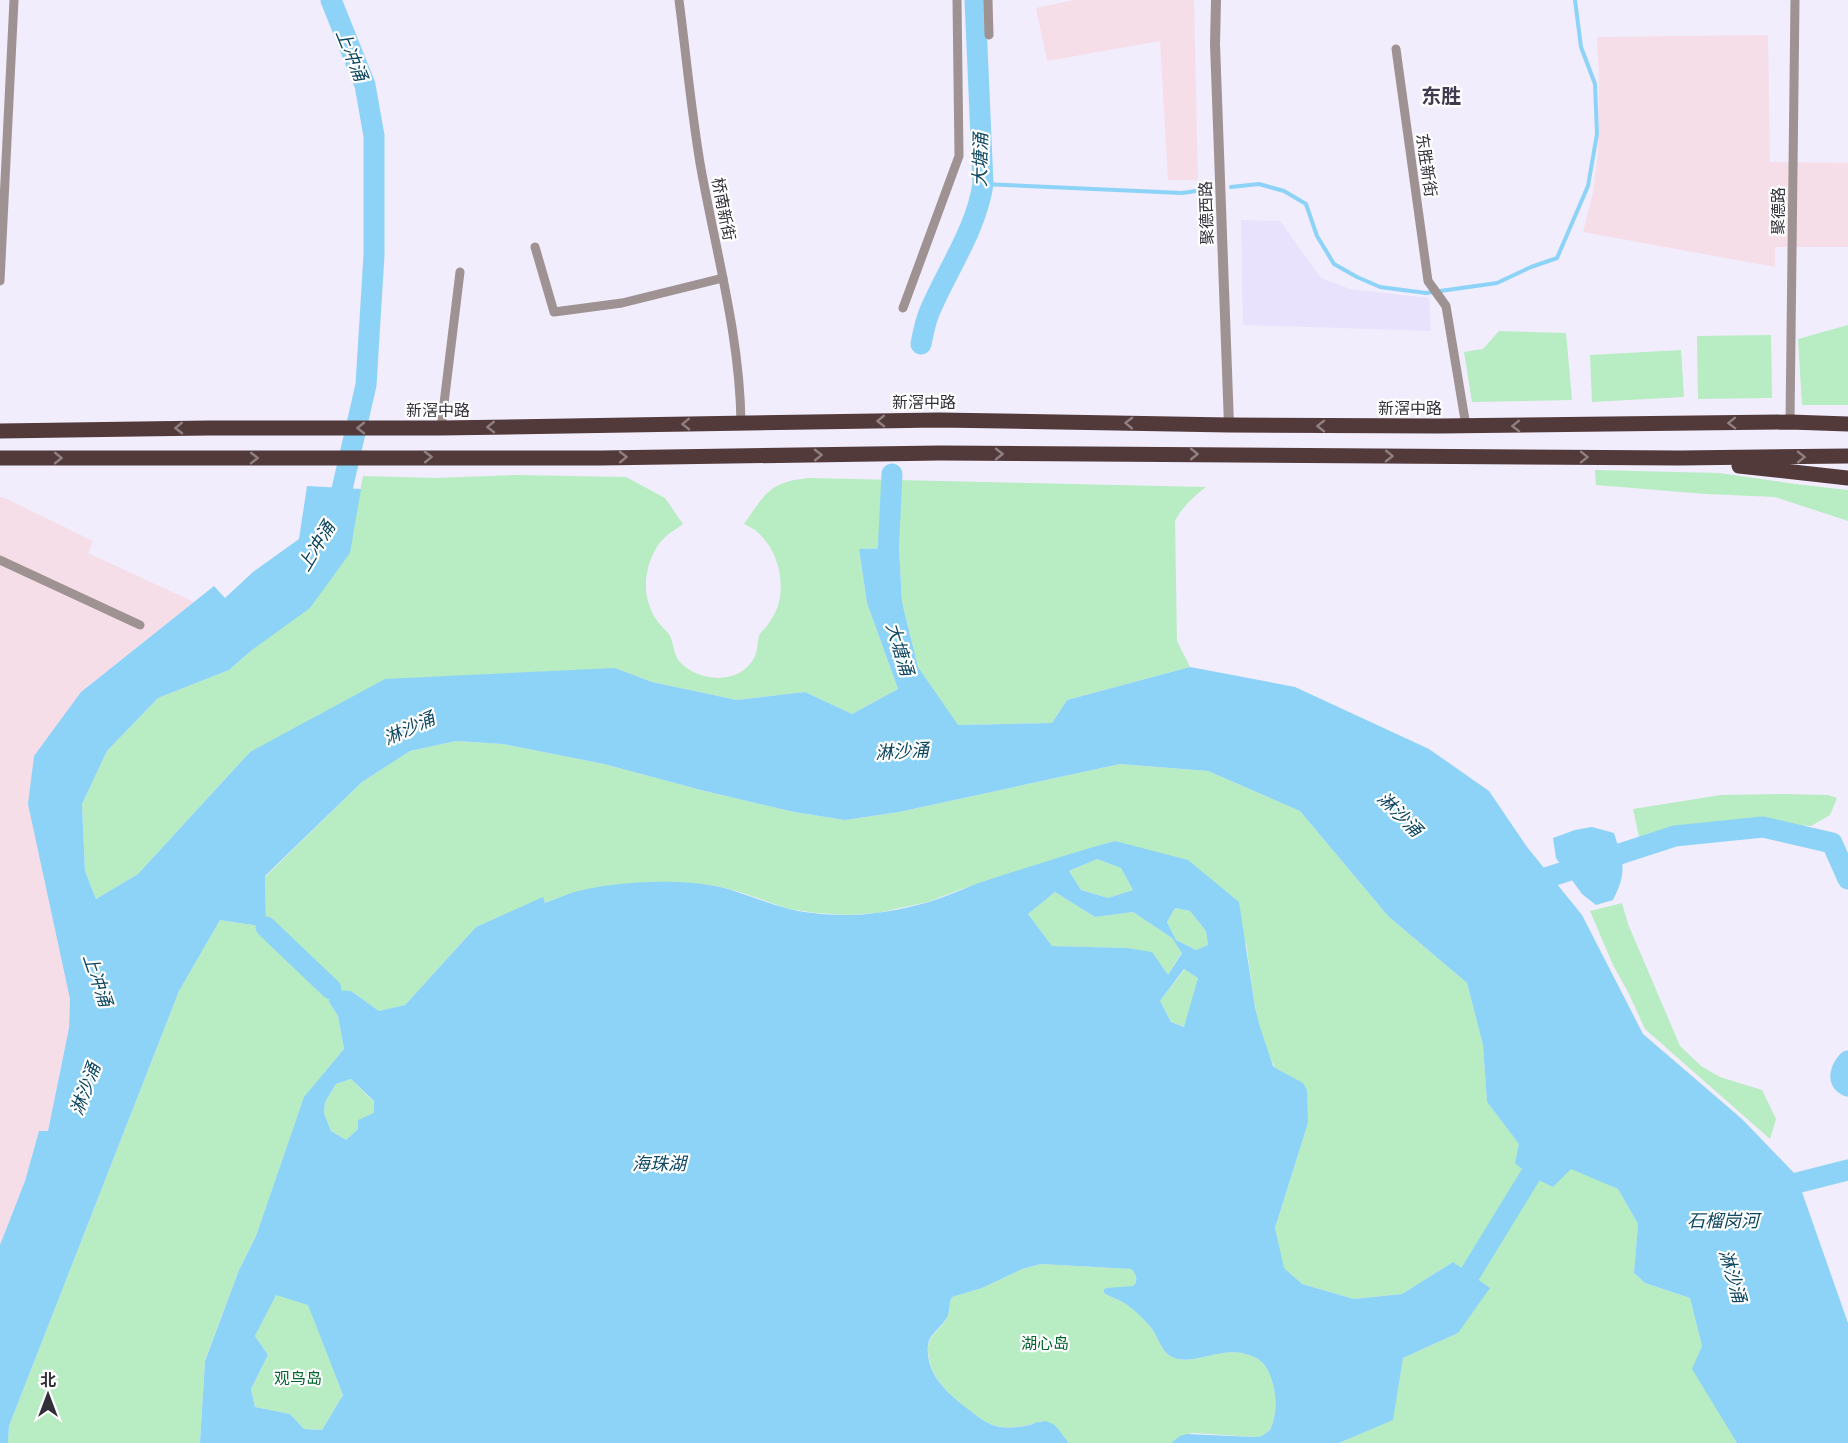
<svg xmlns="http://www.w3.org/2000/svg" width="1848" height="1443" font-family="'IBM Plex Sans','Noto Sans SC',sans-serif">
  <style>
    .commercial { fill: #f6dee9 }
    .built { fill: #e9e2fc }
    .green { fill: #b8ecc3 }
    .water { fill: #8dd3f8; fill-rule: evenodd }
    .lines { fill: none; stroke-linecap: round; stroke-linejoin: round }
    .stream { stroke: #8dd3f8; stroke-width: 4 }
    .river { stroke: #8dd3f8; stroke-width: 21 }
    .minor { stroke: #9f9292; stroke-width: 9 }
    .tertiary { stroke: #9f9292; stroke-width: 10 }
    .trunk { stroke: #523a3b; stroke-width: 15 }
    .oneway { stroke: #8f7f80 }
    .labels { text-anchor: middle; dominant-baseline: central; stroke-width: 4.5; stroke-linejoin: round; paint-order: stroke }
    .street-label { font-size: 16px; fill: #323039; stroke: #fff }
    .park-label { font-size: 16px; fill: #04642e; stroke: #fff }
    .water-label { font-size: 18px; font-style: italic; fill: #104861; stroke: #fff }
    .quarter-label { font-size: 20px; font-weight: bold; fill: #403a4e; stroke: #fff }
  </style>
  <rect width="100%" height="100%" fill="#f1edfc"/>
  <g class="commercial">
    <polygon points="1074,0 1194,0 1198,180 1168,180 1160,41 1047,61 1036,8"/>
    <polygon points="1768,35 1770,162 1847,163 1848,162 1848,247 1775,247 1775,267 1583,232 1593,192 1598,152 1599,82 1597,37"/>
    <polygon points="0,497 3,497 93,541 88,553 194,602 81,692 69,1028 48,1131 39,1131 25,1181 0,1245"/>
  </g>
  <polygon class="built" points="1241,220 1280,221 1321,278 1350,289 1429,298 1431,331 1243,325"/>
  <g class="green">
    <polygon points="1848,325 1848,405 1802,405 1798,339"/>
    <polygon points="1499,331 1566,333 1572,400 1472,402 1464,352 1483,349"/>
    <polygon points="1771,335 1772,398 1698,399 1697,336"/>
    <polygon points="1681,350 1684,397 1592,402 1590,355"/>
    <polygon points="1595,470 1719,473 1795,484 1848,490 1848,521 1775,497 1706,494 1596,485"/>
    <path d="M514,475l112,2 39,21 18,26c-6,5 -13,8 -19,14 -15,15 -22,43 -16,63 2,7 5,15 10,21 3,4 9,9 12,14 4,8 3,17 9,25 18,21 60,25 75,-3 4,-7 3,-14 5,-22 1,-4 6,-7 8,-10 4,-6 9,-14 11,-20 9,-29 -4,-70 -34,-82 22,-31 25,-42 65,-46l397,9c-13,10 -23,19 -31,34l2,120 13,26 -123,33 -15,23 -95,2 -39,-58 -16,-65 -3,-54 -40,1 8,54 31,86 -46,25 -47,-22 -68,8 -85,-18 -37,-14 -365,84 -112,122 -42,25 -11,-28 -3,-67 25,-53 51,-53 71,-28 23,-20 106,-149 5,-25 72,2z"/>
    <path d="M456,741l47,3 101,20 97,26 93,22 51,8 54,-8 221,-48 88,7 92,40 88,105 79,67 16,62 4,57 32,42 99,45 20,35 -4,49 11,10 45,15 12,48 -9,23 44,74h-398l53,-23 11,-62 55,-25 -5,-71 -51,32 -48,5 -52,-15 -19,-16 -8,-40 33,-105c-11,-19 -25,-39 -35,-59 -18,-35 -21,-82 -27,-121l-131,-102 -153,48 -34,13 -51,11 -27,2 -34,-2 -27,-4 -49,-17 -24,-6 -34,-3 -32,-1 -79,11 -26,10 -2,-5 -67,29 -71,78 -26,6 -28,-20 -22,11 9,14 6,33 -40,49 -48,138 -17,34 -34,90 -5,83h-192l1,-17 170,-435 41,-71 46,7 -1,-50 97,-95 48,-31z"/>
    <polygon points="1784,794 1828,795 1837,798 1830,815 1811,826 1782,824 1738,824 1677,830 1639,837 1633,809 1721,795"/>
    <polygon points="1097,859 1121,868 1133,890 1108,898 1081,890 1069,871"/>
    <polygon points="1055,892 1095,917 1133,912 1172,938 1182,952 1168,975 1127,948 1052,946 1028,914"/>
    <polygon points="1622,903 1628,924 1680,1046 1701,1066 1720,1077 1762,1090 1776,1119 1770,1139 1645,1029 1628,992 1613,965 1590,911"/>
    <polygon points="1175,908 1190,911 1206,931 1208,945 1196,950 1176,940 1167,922"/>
    <polygon points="1185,969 1198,978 1185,1027 1171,1022 1160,1001"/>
    <polygon points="351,1079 374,1102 374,1114 346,1140 331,1131 324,1113 325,1102 336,1084"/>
    <path d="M1041,1264l90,5c5,4 8,12 2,17l-29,7c6,4 14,6 20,10 10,5 17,14 24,21 10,10 12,27 24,33 22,10 49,-12 77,-2 13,4 19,12 23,26 5,16 5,33 -2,49l-8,6 -7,1 -61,-4 -7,1 -16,9h-102l-27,-22c-15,5 -29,8 -45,5 -12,-3 -19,-9 -28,-16 -20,-15 -40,-33 -41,-60 0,-17 15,-21 20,-35 2,-6 1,-12 4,-18l30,-9 40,-19z"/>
    <polygon points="276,1294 308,1304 343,1395 322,1430 304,1429 290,1414 255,1407 251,1389 268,1355 255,1336"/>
  </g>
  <g class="water">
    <polygon points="307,486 361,489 350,553 310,608 252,650 229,670 158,698 107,751 82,804 85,871 96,899 138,874 250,752 385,679 615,668 652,682 737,700 805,692 852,714 898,689 867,603 859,549 899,548 902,602 918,667 958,725 1052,723 1067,700 1190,667 1295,687 1429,749 1489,791 1527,847 1582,915 1643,1034 1742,1119 1796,1175 1848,1323 1848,1443 1737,1443 1692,1369 1702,1346 1690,1298 1645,1283 1634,1273 1638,1224 1618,1189 1571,1169 1553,1187 1530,1176 1515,1163 1519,1144 1487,1102 1483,1045 1467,983 1388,916 1300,811 1208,771 1120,764 899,812 845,820 794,812 701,790 604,764 503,744 456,741 410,751 362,782 265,876 266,927 220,920 179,991 9,1426 8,1443 0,1443 0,1245 25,1181 39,1131 48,1131 69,1028 70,999 28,804 34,756 81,692 214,586 225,598 253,572 299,539"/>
    <path d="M1592,827l22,6c9,29 14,38 -1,67l-17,5 -14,-11 -26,-36 -3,-20 22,-8z"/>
    <path d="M1115,841l73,19 51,42 16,105 5,20 13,39 4,3 26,14 4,7 1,33 -33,105 9,40 18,16 52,15 48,-5 51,-32 37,26 -32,45 -55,25 -10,62 -54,23h-168l9,-7 7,-2 68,3 7,-1 8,-6c7,-15 7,-33 2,-49 -4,-14 -10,-22 -23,-26 -28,-10 -55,12 -77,2 -12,-6 -14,-23 -24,-33 -7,-7 -15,-16 -24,-21 -6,-4 -14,-6 -20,-10v-4l3,-1 26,-2c6,-5 3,-13 -2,-17l-90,-5 -19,5 -40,19 -30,9c-4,7 -1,15 -6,22 -6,10 -16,14 -18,26 -3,29 20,49 40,64 9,7 17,14 28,17 9,2 19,2 28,0 9,-1 18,-8 27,-3 7,3 12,14 18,20h-869l5,-82 34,-91 17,-34 48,-139 40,-48 -6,-33 -9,-14 2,-12 20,1 28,20 26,-6 71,-78 67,-30 2,6c9,-3 17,-7 26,-10 40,-12 108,-15 149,-6 24,6 46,16 69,22 20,5 43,6 64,6 25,-1 51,-6 76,-13 16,-5 31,-12 47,-18 46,-15 92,-30 139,-43zM1097,859l24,9 12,22 -25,8 -27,-8 -12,-19zM1055,892l40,25 38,-5 39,26 10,15 -14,22 -16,-23 -25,-4 -75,-2 -24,-32zM1175,908l15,3 16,20 2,14 -12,5 -20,-10 -9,-18zM1184,969l14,9 -14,49 -13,-5 -11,-21zM351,1079l23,22v12l-16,7v9l-12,11 -15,-9 -7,-18 1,-11 11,-18zM276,1295l32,10 35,90 -21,35 -18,-1 -14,-15 -35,-7 -4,-18 17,-34 -13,-19z"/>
  </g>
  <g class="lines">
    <g class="stream">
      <polyline points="983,184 1182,193 1210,189"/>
      <polyline points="1231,187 1259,184 1284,191 1306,204 1317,236 1334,264 1357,277 1380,287 1426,293 1497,283 1531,267 1557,258 1588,186 1597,134 1595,84 1581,47 1575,0"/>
    </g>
    <g class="river">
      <polyline points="331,0 365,85 374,136 374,255 366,385 337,511 334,516"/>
      <path d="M921,344c2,-10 4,-21 8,-31 18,-43 47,-83 54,-129l-8,-184"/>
      <polyline points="887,576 892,474"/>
      <polyline points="1524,885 1675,836 1763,827 1832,843 1848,879"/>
      <polyline points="266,927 331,989"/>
      <path d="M1848,1061c-7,8 -12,20 0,25"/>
      <polyline points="1773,1189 1848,1170"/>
      <polyline points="1470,1274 1530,1176"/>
    </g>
    <g class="minor">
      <path d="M679,0c7,54 12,109 21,163 15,86 40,172 41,260"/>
      <polyline points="988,0 989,35"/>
      <polyline points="1396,49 1428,281 1446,306 1466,426"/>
      <polyline points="535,247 554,312 622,303 723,278"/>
      <polyline points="0,281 14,0"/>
      <polyline points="903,308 959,156 957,0"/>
      <polyline points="1790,422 1795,0"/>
      <polyline points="441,428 460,272"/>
      <polyline points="0,560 140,625"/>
    </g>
    <polyline class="tertiary" points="1216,0 1215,44 1229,425"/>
    <g class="trunk">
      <polyline points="0,431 208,428 441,428 939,420 1229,425 1439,426 1790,422 1848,424"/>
      <polyline points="0,458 601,458 940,453 1680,458 1848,456"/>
      <polyline points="1739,466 1848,478"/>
    </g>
  </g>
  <defs><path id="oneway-chevron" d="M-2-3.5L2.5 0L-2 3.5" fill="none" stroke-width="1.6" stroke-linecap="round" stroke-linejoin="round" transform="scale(1.5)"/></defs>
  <g class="oneway">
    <use href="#oneway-chevron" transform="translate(881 421) rotate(179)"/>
    <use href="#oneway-chevron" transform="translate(1129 423) rotate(-179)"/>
    <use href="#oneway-chevron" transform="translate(1732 423) rotate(179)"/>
    <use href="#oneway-chevron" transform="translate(686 424) rotate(179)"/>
    <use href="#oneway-chevron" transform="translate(1321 426) rotate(-180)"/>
    <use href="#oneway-chevron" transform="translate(1516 426) rotate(179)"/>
    <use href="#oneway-chevron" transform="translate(491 427) rotate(179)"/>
    <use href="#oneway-chevron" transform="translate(179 428) rotate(179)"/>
    <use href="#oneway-chevron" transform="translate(361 428) rotate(-180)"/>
    <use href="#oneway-chevron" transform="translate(999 454)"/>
    <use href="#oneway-chevron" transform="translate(1194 454)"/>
    <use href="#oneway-chevron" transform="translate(818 455) rotate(-1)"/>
    <use href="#oneway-chevron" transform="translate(1389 456) rotate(1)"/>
    <use href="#oneway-chevron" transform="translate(428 457) rotate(-1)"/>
    <use href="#oneway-chevron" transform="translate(623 457) rotate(-1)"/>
    <use href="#oneway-chevron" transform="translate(1584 457) rotate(1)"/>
    <use href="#oneway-chevron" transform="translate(1801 457) rotate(-1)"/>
    <use href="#oneway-chevron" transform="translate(58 458)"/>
    <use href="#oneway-chevron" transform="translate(254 458)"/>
  </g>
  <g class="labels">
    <g class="street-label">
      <text transform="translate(1427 165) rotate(82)">东胜新街</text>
      <text transform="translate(724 209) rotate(79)">桥南新街</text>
      <text transform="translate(1778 211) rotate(-90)">聚德路</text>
      <text transform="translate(1206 213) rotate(-92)">聚德西路</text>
      <text x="924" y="402">新滘中路</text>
      <text x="1410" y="408">新滘中路</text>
      <text x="438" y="410">新滘中路</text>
    </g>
    <g class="park-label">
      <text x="1045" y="1343">湖心岛</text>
      <text x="298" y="1378">观鸟岛</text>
    </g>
    <g class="water-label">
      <text transform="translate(352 55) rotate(68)">上冲涌</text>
      <text transform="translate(980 160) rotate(-89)">大塘涌</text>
      <text transform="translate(316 546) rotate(-59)">上冲涌</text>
      <text transform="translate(900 649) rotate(73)">大塘涌</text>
      <text transform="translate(409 728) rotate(-24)">淋沙涌</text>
      <text transform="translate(902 751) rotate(-3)">淋沙涌</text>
      <text transform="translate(1400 814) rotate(45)">淋沙涌</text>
      <text transform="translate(98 980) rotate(71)">上冲涌</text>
      <text transform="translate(85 1089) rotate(-70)">淋沙涌</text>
      <text x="659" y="1163">海珠湖</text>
      <text x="1723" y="1220">石榴岗河</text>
      <text transform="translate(1733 1276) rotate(74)">淋沙涌</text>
    </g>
    <g class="quarter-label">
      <text x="1441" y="95">东胜</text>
    </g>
  </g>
  <g transform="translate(48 1395)" stroke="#ffffff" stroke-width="4.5" paint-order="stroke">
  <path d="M0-4.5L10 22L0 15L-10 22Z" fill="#323039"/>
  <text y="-9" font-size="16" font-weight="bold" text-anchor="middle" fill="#323039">北</text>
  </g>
</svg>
